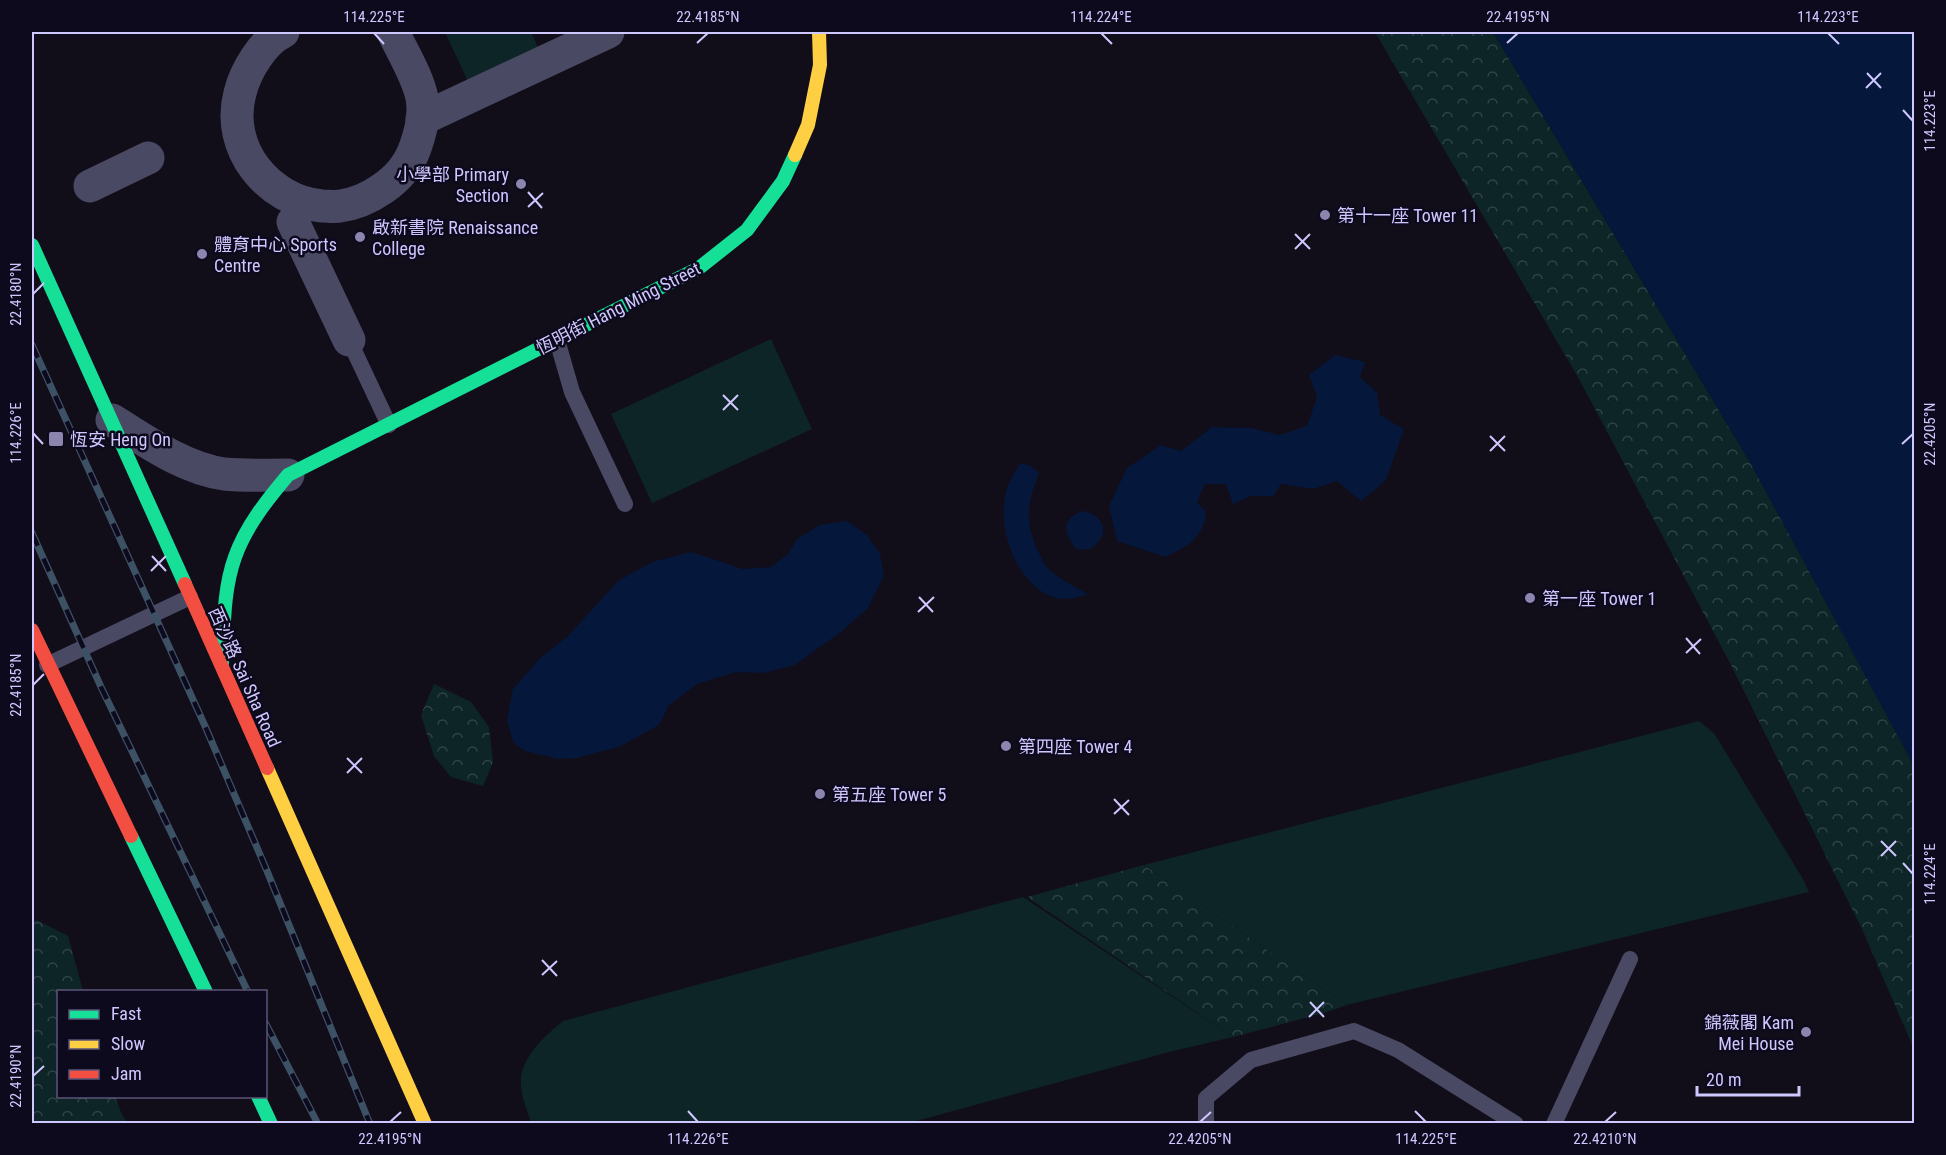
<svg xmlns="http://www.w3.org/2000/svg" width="1946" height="1155" font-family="'Roboto Condensed','Noto Sans TC',sans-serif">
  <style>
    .grass { fill: #0d2526 }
    .forest { fill: url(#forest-crowns) }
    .water { fill: #05173a }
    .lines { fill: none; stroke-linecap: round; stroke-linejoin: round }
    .lane { stroke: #4a4963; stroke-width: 16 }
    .street { stroke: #4a4963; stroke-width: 33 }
    .fast { stroke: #16e098; stroke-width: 14 }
    .slow { stroke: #ffcf43; stroke-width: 14 }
    .jam { stroke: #f24e42; stroke-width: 14 }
    .rail-casing { stroke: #3d5165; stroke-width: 7 }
    .rail { stroke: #0e0a1e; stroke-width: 4.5; stroke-dasharray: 14; stroke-linecap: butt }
    .ticks { fill: none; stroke: #cfc7ff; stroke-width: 2 }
    .poi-dot { fill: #8c86af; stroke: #0e0a1e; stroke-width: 2 }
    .labels { text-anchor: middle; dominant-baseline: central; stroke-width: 5; stroke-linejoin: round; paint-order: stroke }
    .poi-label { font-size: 18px; fill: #cfc7ff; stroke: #0e0a1e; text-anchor: start }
    .street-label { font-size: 18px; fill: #cfc7ff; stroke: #0e0a1e }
    .neatline { fill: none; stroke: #cfc7ff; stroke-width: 2 }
    .ticks-label { font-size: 15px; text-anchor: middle; fill: #cfc7ff }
  </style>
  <defs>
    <pattern id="forest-crowns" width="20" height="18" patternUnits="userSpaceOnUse" patternTransform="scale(1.5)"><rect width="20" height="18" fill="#0d2526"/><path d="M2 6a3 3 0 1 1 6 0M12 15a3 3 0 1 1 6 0" fill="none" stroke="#2f4347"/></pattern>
  </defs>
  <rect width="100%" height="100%" fill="#110e1a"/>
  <g class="grass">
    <polygon points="445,32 531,32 541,54 470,86"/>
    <polygon points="771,339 812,429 652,503 611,414"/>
    <polygon points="1699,721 1714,733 1803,879 1809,892 1347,1005 1144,865"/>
    <path d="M1023,897l210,140 -64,15 -260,71h-378c-3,-11 -9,-24 -10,-36 -3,-28 23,-50 42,-66z"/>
  </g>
  <g class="forest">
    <polygon points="1375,32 1493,32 1751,464 1899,736 1914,766 1914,1049 1862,929 1729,661 1578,377"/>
    <polygon points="434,684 471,702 489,727 493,762 483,786 451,777 434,756 421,715"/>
    <polygon points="1144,865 1347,1005 1324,1013 1233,1037 1027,897"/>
    <polygon points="37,920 68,936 83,991 58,992 58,1096 115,1097 122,1115 128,1123 32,1123 32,921"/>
  </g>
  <g class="water">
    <polygon points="1493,32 1914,32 1914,766 1751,464"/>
    <path d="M1335,355l30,7 -5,15 17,16 3,22 24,14 -18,51 -25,21 -24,-20 -24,8 -32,-5 -8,12h-22l-18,8 -7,-20h-21l-8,18 9,10c-2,26 -19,35 -41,45l-48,-16 -8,-35 18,-38 34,-23 20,6 31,-24 39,1 29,7 27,-9 10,-29 -8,-22z"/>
    <path d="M1021,463l10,3 8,7c-11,30 -15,45 -2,76 3,5 5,12 8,16 11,13 29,21 43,29 -11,3 -21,7 -32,4 -38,-11 -58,-66 -51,-101 2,-13 8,-23 16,-34z"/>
    <path d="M1082,511c13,1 27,13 19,27 -2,4 -7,8 -10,11h-15c-12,-17 -16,-28 6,-38z"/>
    <polygon points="847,521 867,535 880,554 884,576 868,608 841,632 795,665 763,673 736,672 697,684 669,705 659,725 619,747 598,752 577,758 558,759 525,751 513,742 507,720 513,689 540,658 568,636 618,581 652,562 691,552 743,569 771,567 787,555 797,539 820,525"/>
  </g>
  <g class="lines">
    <g class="lane">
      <polyline points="349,340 389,425"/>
      <polyline points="557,340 572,392 625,504"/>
      <polyline points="47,665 190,597"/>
      <polyline points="1206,1124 1206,1098 1251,1060 1354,1031 1398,1050 1516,1124"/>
      <polyline points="1554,1124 1630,959"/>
    </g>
    <g class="street">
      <path d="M283,32c-20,9 -38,40 -43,61 -15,55 28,108 82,113 6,0 13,1 18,0 16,-2 29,-8 42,-17 15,-10 27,-24 33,-41 6,-16 10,-33 7,-50 -4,-21 -20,-47 -29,-66"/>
      <polyline points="422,119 608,32"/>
      <polyline points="90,186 148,158"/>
      <polyline points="293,222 349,340"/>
      <path d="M112,420c34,21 71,48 112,54 21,2 43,1 64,1"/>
    </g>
    <g class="fast">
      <polyline points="32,245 185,584"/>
      <path d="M222,663c2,-35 1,-73 13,-106 11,-31 32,-57 53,-82l411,-207 48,-38 36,-49 12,-26"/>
      <polyline points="131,836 206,992"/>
      <polyline points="258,1096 271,1124"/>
    </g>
    <g class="slow">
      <polyline points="795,155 808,125 820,65 819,32"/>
      <polyline points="267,768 425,1124"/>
    </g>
    <g class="jam">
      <polyline points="185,584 267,768"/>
      <polyline points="32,630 131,836"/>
    </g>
    <g class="rail-casing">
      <g id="rail">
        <polyline points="32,345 205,726 267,871 370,1124"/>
        <polyline points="32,533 101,687 248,992"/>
        <polyline points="266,1024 318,1124"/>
      </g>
    </g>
    <use href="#rail" class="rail"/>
  </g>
  <path class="ticks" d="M374,33l10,11M1101,33l11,11M1828,33l11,11M697,43l11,-10M1507,43l11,-10M1867,73l14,15M1866,88l15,-15M1903,110l10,11M528,192l14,16M528,207l15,-14M1295,234l15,15M1295,249l15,-15M33,294l11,-11M723,395l15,15M723,410l15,-15M33,433l10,11M1490,436l15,15M1902,444l11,-10M1490,451l15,-15M152,556l14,15M151,571l15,-15M919,597l14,15M918,612l16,-15M1686,638l14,16M1686,653l15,-14M33,685l11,-11M347,758l15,15M347,773l15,-15M1114,799l15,16M1114,814l15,-14M1881,841l15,15M1881,856l15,-15M1903,863l10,11M542,960l15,16M542,975l15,-14M1310,1002l14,15M1309,1017l15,-15M33,1076l11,-10M688,1111l10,11M1415,1111l11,11M390,1122l11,-10M1200,1122l11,-10M1605,1122l11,-10"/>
  <g class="poi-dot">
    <circle cx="521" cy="184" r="6"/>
    <circle cx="1325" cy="215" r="6"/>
    <circle cx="360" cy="237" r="6"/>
    <circle cx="202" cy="254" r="6"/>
    <rect x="48" y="431" width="16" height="16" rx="3"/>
    <circle cx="1530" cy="598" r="6"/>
    <circle cx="1006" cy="746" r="6"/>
    <circle cx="820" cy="794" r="6"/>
    <circle cx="1806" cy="1032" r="6"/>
  </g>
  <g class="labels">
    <g class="poi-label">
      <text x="509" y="174" text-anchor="end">小學部 Primary<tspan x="509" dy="21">Section</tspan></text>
      <text x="1337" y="215">第十一座 Tower 11</text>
      <text x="372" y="227">啟新書院 Renaissance<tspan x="372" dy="21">College</tspan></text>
      <text x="214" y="244">體育中心 Sports<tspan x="214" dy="21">Centre</tspan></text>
      <text x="70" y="439">恆安 Heng On</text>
      <text x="1542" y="598">第一座 Tower 1</text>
      <text x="1018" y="746">第四座 Tower 4</text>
      <text x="832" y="794">第五座 Tower 5</text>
      <text x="1794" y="1022" text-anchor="end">錦薇閣 Kam<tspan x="1794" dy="21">Mei House</tspan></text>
    </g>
    <g class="street-label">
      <text transform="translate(618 308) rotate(-27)">恆明街 Hang Ming Street</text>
      <text transform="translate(245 677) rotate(66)">西沙路 Sai Sha Road</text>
    </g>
  </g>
  <rect width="1946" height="1155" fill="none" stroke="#0e0a1e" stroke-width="66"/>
  <rect x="57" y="990" width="210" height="108" fill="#0e0a1e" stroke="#5b5678" stroke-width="1.5"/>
  <rect x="69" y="1010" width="30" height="9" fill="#16e098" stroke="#5b5678" stroke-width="1.5"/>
  <text x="111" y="1020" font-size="18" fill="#cfc7ff">Fast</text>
  <rect x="69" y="1040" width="30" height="9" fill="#ffcf43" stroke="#5b5678" stroke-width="1.5"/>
  <text x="111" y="1050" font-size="18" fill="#cfc7ff">Slow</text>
  <rect x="69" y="1070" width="30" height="9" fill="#f24e42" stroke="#5b5678" stroke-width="1.5"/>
  <text x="111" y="1080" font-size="18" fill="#cfc7ff">Jam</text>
  <path d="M1697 1086v9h102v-9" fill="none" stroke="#cfc7ff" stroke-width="3"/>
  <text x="1706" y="1086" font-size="18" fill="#cfc7ff" stroke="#0e0a1e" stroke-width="4.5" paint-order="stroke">20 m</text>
  <rect x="33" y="33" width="1880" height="1089" class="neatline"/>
  <g class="ticks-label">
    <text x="374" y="22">114.225°E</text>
    <text x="708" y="22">22.4185°N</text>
    <text x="1101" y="22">114.224°E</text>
    <text x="1518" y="22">22.4195°N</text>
    <text x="1828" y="22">114.223°E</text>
    <text transform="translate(1930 121) rotate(-90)" y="5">114.223°E</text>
    <text transform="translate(16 294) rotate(-90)" y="5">22.4180°N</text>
    <text transform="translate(16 433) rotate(-90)" y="5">114.226°E</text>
    <text transform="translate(1930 434) rotate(-90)" y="5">22.4205°N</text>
    <text transform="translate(16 685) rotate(-90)" y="5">22.4185°N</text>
    <text transform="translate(1930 874) rotate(-90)" y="5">114.224°E</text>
    <text transform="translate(16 1076) rotate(-90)" y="5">22.4190°N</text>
    <text x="390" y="1144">22.4195°N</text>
    <text x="698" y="1144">114.226°E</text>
    <text x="1200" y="1144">22.4205°N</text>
    <text x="1426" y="1144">114.225°E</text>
    <text x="1605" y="1144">22.4210°N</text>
  </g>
</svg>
